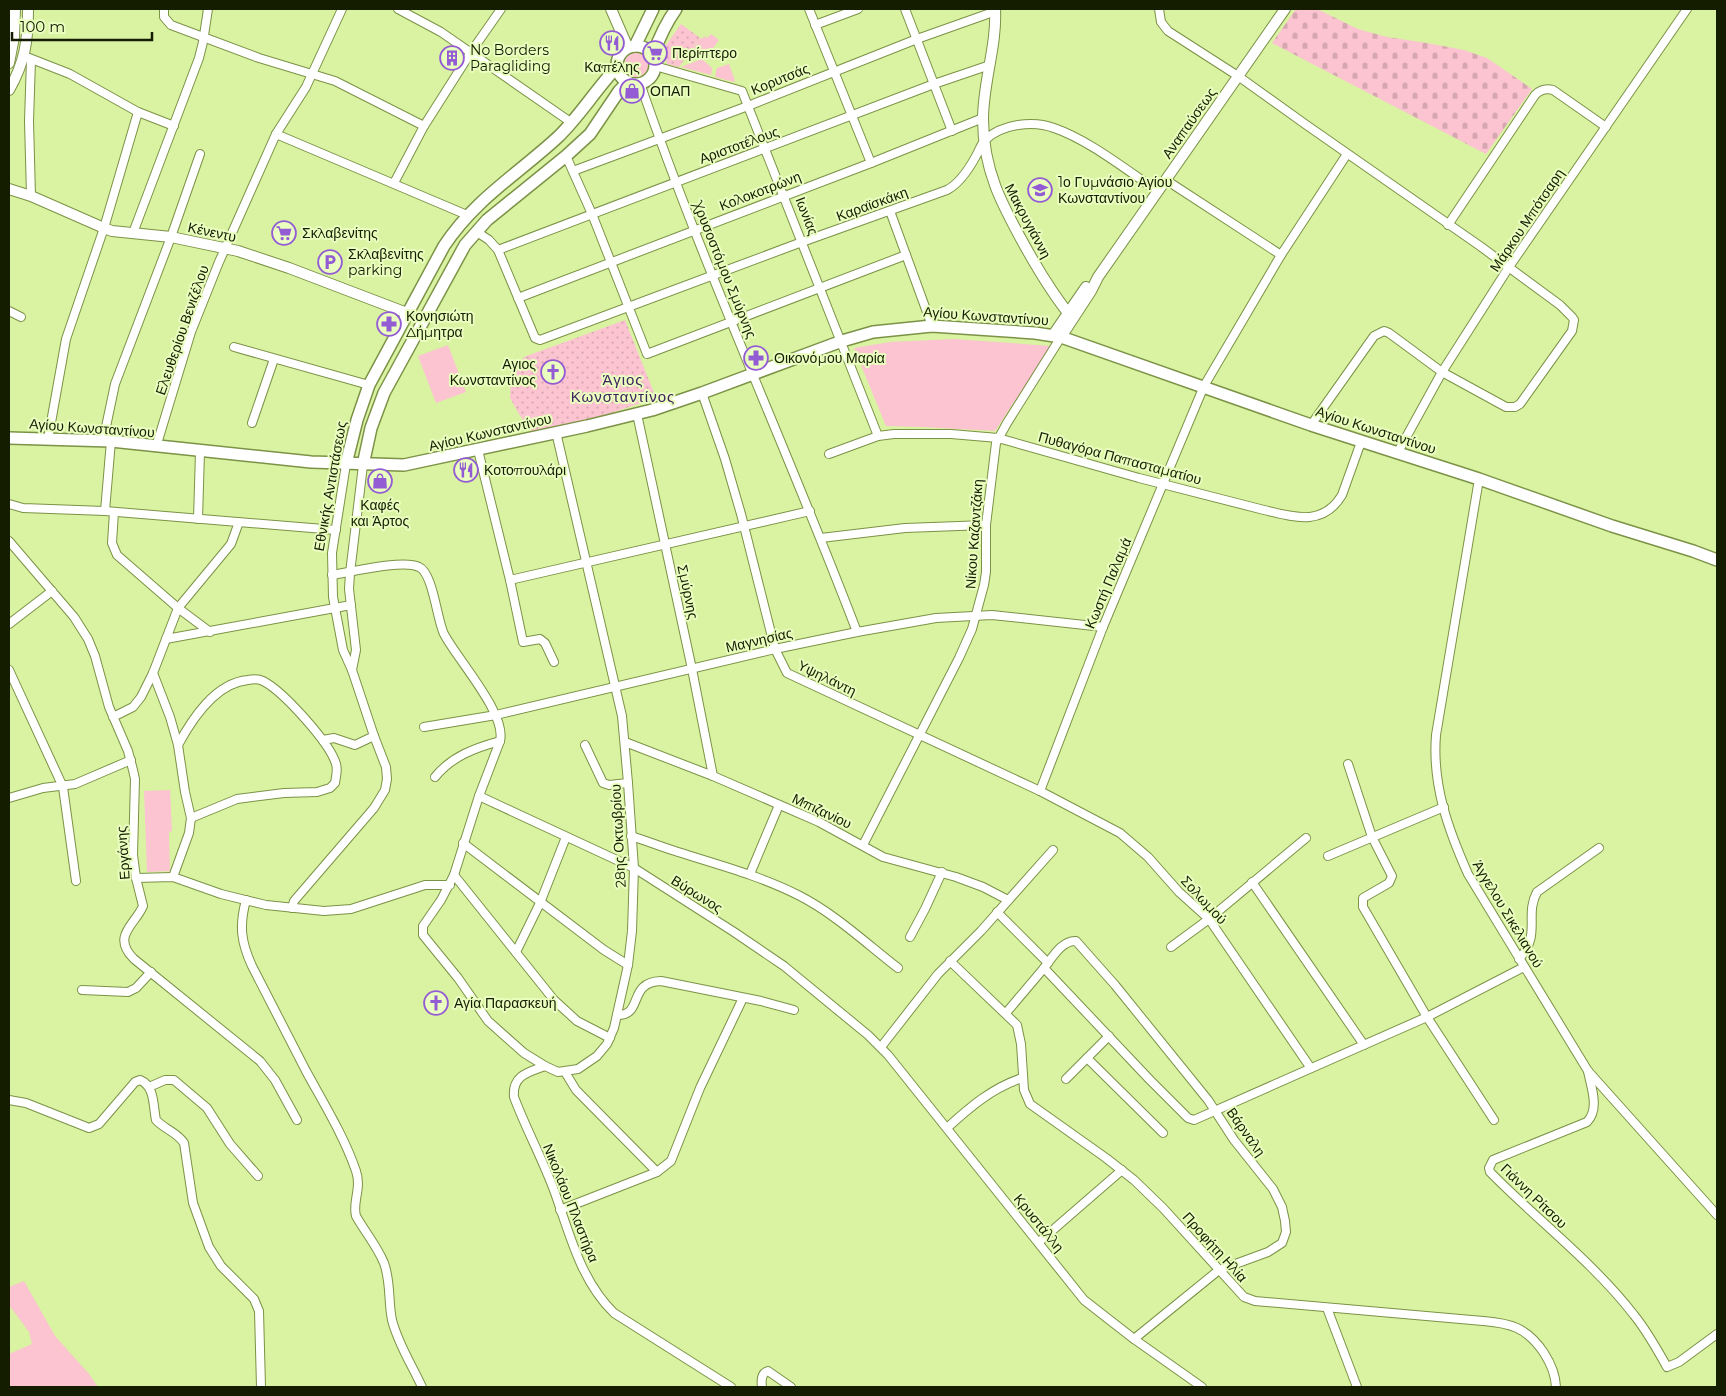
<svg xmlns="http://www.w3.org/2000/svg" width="1726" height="1396" font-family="Montserrat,sans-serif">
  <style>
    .green { fill: #fcc3d0 }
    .cemetery { fill: url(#cemetery-stones) }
    .park { fill: url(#park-dots) }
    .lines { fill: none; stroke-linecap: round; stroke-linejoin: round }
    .minor-casing { stroke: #7c9246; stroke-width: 10 }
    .tertiary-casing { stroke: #7c9246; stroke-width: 12 }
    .secondary-casing { stroke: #7c9246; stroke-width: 14 }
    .minor { stroke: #fff; stroke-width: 8 }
    .tertiary { stroke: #fff; stroke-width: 10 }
    .secondary { stroke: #fff; stroke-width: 11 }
    .labels { text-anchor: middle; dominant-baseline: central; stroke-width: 4; stroke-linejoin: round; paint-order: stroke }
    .poi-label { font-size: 14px; fill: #151d00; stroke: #e9febf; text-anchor: start }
    .street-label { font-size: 14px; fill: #151d00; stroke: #e9febf }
    .neighbourhood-label { font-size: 15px; letter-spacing: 1px; fill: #3f245e; stroke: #e9febf }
  </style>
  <defs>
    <pattern id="cemetery-stones" width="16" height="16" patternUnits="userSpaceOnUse" patternTransform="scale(1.25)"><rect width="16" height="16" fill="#fcc3d0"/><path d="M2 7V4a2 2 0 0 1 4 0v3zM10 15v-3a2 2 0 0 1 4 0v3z" fill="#d7a7b1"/></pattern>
    <pattern id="park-dots" width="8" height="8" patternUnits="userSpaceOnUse" patternTransform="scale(1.25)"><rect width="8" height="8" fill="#fcc3d0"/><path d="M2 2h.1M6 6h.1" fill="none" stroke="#d7a7b1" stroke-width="1.8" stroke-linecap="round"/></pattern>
  </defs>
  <rect width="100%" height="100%" fill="#d9f3a3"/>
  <g class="green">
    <polygon points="711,34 719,40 711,51 686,59 700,38 702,39 704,36 707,38"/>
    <circle cx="636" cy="65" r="12"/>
    <polygon points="702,59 712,68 711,75 681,67"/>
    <polygon points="729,64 735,81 734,82 715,77 717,68"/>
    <polygon points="954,339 1051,346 995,431 922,427 886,426 854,348 890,342"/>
    <polygon points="448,345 466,392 436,403 418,356"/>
    <polygon points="170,790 172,831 169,832 170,871 147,872 144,791"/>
    <polygon points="24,1281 55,1336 89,1374 98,1387 9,1387 9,1354 32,1344 29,1332 9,1305 9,1287"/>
  </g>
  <polygon class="cemetery" points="1296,9 1317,9 1358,29 1387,37 1427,43 1464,50 1487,58 1532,89 1486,154 1272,43"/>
  <g class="park">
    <polygon points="681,24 700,38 679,67 667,64 664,48"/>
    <polygon points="625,320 656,398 608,414 532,432 519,414 510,398 511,376 524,357"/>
  </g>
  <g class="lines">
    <g class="minor-casing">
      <g id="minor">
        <polyline points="164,9 164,17 171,25 259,58 335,81 424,126"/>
        <polyline points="398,9 441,32 572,123"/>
        <polyline points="809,9 871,163"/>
        <polyline points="905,9 952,131"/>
        <polyline points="1159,9 1161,22 1168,31 1238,76 1305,124 1480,246 1560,305 1572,317 1574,320 1572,331 1520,404 1515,407 1506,407 1442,372 1389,333 1384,331 1374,336 1311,425"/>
        <polyline points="815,25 858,9"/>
        <polyline points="24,56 70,74 138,112 174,126"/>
        <polyline points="655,66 742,91 878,436"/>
        <path d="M640,83c64,187 147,365 217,549"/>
        <polyline points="276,134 467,215"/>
        <polyline points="566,156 592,214 647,354 906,255"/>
        <polyline points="573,171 748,106 917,39 996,11"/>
        <polyline points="1166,180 1281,255"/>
        <polyline points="394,183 424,126 471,52 501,9"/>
        <polyline points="31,196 29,121 31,60"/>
        <polyline points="890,211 932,326"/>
        <path d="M1448,225l87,-130c5,-5 10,-7 18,-5l53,37"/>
        <path d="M477,232l12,8 9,10 37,88 5,2 262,-98 145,-52c13,-7 22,-21 29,-34 3,-5 5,-12 9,-16 17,-16 48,-20 69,-12 35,12 72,42 104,63"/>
        <polyline points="133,233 199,58 203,42 208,9"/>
        <polyline points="498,250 934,84 990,65"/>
        <polyline points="518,298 871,163 983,118"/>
        <polyline points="9,311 21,317"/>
        <polyline points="234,347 369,385"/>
        <polyline points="702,393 725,459 741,514 775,649 787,673 1040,791 1120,833 1148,857 1179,892 1209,919 1310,1067"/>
        <polyline points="637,414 692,669 713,776"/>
        <polyline points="252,423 274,359"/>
        <polyline points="48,439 66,339 104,228 138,112"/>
        <polyline points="103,441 115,384 171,237 200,154"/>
        <polyline points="156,447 191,332 219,262 276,134 306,87 342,9"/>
        <polyline points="478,450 510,580 523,642 540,639 545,643 554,662"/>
        <polyline points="1398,452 1442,372 1509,267 1687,9"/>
        <path d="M829,454l49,-18 16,-2h57l47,4 141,40 125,32c29,7 59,17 78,-15l19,-53"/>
        <path d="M1479,479l-43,256c-4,50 12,94 32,139l120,197 129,144"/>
        <polyline points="9,504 23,508 105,511 336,530"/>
        <polyline points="105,511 111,441"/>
        <polyline points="114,512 112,543 117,555 178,608 210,632"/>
        <polyline points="198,519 200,452"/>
        <polyline points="821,538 905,528 986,525"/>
        <path d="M9,541l65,76 14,22 7,17 14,51 19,44 5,19 2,9 -2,76 3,23 7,28c-8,19 -32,30 -9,53l126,102 15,19 22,40"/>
        <path d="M332,575c19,-3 72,-16 87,-8 14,6 18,53 25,67 13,25 63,80 56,107l-21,55 -25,79 -13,25 -18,26v9l35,43 30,43 36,32 21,13 13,6 20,-3 19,-13 10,-12 7,-16 14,-63 4,-34 2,-63 -6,-85 -6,-67 -66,-284"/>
        <polyline points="510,580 810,511"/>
        <polyline points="9,624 52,591"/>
        <polyline points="166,639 351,605"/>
        <polyline points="9,670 63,787 76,881"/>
        <polyline points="352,670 356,650 349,589 350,573 363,465"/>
        <polyline points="153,673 170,717 178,745 185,792 191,818 189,833 173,877"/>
        <polyline points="113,717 133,707 141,697 153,673 178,608 231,544 239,522"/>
        <polyline points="424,727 496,715 775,649 857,632 936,618 992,615 1103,627"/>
        <polyline points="323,740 334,738 355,745 374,736"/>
        <polyline points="625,742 713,776 819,822 883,857 956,877 983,887 1008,900"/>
        <path d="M178,745c14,-26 37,-62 70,-65 5,-1 11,-1 15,1 20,10 67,62 73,83 2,6 0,12 -1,19l-5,5 -13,4 -33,1 -47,6 -46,19"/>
        <polyline points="585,745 603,783 609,785 628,783"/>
        <polyline points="1348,764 1372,837 1392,876 1389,883 1363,898 1363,907 1427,1017 1494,1120"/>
        <path d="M435,777c17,-21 40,-29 65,-36"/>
        <polyline points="1040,791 1103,627 1204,386 1281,255 1347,154"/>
        <polyline points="479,796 634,868 734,932 784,966 868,1035 888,1055 1084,1300 1134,1339 1202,1387"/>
        <polyline points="9,798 43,788 75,784 131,760"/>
        <path d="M631,836c16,5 31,11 47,16 41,13 83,24 122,44 35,18 67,48 98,72"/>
        <polyline points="463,843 604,950 628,965"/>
        <polyline points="863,845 959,658 972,629 984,585 986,572 986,525 996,443 1007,423 1061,337"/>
        <polyline points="1328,856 1444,807"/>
        <polyline points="750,874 779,805"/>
        <polyline points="454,875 554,1000 577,1021 610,1038"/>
        <polyline points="136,878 173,877 221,894 266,905 324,911 351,909 425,885 450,885"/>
        <polyline points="1252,882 1364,1045"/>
        <path d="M246,900c-7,26 -5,42 6,66 18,35 36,70 54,105 18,33 38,65 50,100 6,18 -4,31 0,45 9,16 21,30 28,47 7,19 4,38 8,57 6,24 20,45 30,67"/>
        <polyline points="292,908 294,901 374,808 385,790 387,779 386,767 374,736 352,670 343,650 333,597 332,553 346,464"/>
        <polyline points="997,912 1048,963"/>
        <polyline points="910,937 925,909 942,872"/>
        <polyline points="1171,947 1209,919 1306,838"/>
        <polyline points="516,952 540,903 566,837"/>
        <path d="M1519,959c23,-25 5,-43 18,-67l62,-44"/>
        <path d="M950,961l67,64 4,19 3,46 6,14 76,54 28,22 29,28 81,89 11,4 228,20c11,1 23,2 34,7 21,10 38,37 39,59"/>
        <path d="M1044,968c8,-10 18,-28 32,-27l39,44 93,115 26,40 39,49 9,18 3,14 1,11 -4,11 -14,9 -49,18 -85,69"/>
        <polyline points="82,990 128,992 136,988 151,972"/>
        <polyline points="1006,1013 1044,968 1150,1080 1188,1118 1194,1120 1427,1017 1524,967"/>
        <path d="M617,1015c27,1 10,-33 44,-34l100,20 33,9"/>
        <polyline points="881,1047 938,974 981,931 1053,850"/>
        <polyline points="1087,1058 1163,1133"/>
        <path d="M545,1066c-16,6 -33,9 -31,31 12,32 29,63 41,96 15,42 26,88 59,120l117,74"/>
        <path d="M1588,1071c3,16 12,38 -1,51l-94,38 -4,8 1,4c47,48 103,90 144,143 13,16 23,34 33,52l12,-5 38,-28"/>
        <polyline points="565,1072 576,1090 657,1172"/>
        <polyline points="1066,1079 1109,1036"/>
        <polyline points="149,1087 165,1080 174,1080 207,1108 230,1144 258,1176"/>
        <path d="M9,1100l17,3 63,25 10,-4 36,-42 5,-2c15,6 13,26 16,40 8,9 21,12 28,23l9,60 16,44 12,19 33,33 5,12 2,76"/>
        <path d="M947,1128c23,-21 45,-40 75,-50"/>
        <polyline points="560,1210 657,1172 671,1161 700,1088 743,998"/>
        <polyline points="1039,1242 1122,1170"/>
        <polyline points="1327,1308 1357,1387"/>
        <path d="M762,1387c-1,-7 -1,-14 6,-16l23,16"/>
      </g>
    </g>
    <g class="tertiary-casing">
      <g id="tertiary">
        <polyline points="611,9 628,48"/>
        <path d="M995,9c2,37 -12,73 -12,110 0,51 19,86 43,129 14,25 28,48 46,70"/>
        <polyline points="9,63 14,37 15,9"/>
        <path d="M9,90c16,-28 19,-49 19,-81"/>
        <polyline points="9,189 31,196 104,228 112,231 171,237 238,251 289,268 407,313"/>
        <polyline points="1053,335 1086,287"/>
        <polyline points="1061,337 1091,291 1098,277 1285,9"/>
      </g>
    </g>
    <g class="secondary-casing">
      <g id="secondary">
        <polyline points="635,46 653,9"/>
        <circle cx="636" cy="65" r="19"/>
        <path d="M653,55c6,-17 13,-32 23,-46"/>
        <polyline points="9,438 111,441 311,462 404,465 587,426 652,410 702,393 842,341 873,332 932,326 1035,333 1061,337 1311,425 1479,479 1612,526 1693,551 1717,560"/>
        <path d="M346,464l11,-44 12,-35 75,-139c31,-47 74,-72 114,-109 22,-21 38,-48 59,-70"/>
        <polyline points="363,465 371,428 384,393 465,245 487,220 566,156 590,134 619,91 628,82"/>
      </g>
    </g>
    <use href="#minor" class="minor"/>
    <use href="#tertiary" class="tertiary"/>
    <use href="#secondary" class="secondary"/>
  </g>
  <defs>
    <g id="restaurant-ring" transform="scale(1.25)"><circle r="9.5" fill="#e9febf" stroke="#945cd4" stroke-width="1.5"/><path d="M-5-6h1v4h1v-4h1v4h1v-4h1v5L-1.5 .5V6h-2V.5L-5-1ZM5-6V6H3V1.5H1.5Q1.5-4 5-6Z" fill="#945cd4"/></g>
    <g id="supermarket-ring" transform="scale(1.25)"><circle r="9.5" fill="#e9febf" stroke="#945cd4" stroke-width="1.5"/><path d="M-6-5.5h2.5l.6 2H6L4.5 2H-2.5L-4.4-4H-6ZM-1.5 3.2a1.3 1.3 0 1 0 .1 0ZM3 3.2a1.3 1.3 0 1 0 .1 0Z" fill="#945cd4"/></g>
    <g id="building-ring" transform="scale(1.25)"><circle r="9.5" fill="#e9febf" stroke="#945cd4" stroke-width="1.5"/><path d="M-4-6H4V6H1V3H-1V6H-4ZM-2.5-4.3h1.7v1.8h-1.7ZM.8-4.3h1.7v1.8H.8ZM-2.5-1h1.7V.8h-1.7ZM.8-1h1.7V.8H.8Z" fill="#945cd4"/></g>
    <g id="shop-ring" transform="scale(1.25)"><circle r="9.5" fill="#e9febf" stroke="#945cd4" stroke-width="1.5"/><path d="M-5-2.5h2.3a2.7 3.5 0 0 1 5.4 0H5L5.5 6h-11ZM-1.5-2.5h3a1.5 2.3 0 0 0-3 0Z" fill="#945cd4"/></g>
    <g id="school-ring" transform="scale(1.25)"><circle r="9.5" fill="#e9febf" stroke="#945cd4" stroke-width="1.5"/><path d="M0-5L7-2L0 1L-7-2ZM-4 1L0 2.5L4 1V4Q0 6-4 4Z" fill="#945cd4"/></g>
    <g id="parking-ring" transform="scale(1.25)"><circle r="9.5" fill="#e9febf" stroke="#945cd4" stroke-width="1.5"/><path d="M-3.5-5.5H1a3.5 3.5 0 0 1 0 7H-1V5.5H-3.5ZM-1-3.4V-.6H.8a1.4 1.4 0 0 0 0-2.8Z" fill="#945cd4"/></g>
    <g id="pharmacy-ring" transform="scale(1.25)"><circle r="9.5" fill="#e9febf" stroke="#945cd4" stroke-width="1.5"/><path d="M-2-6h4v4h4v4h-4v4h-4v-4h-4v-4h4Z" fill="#945cd4"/></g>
    <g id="church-ring" transform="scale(1.25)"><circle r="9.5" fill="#e9febf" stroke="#945cd4" stroke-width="1.5"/><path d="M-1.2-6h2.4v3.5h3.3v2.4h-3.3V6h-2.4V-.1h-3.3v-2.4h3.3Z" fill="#945cd4"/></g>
  </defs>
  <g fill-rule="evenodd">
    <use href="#restaurant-ring" x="612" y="43"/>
    <use href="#supermarket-ring" x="655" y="53"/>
    <use href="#building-ring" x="452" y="58"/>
    <use href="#shop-ring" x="632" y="91"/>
    <use href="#school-ring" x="1040" y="190"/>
    <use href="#supermarket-ring" x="284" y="233"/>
    <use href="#parking-ring" x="330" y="262"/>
    <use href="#pharmacy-ring" x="389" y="324"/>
    <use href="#pharmacy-ring" x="756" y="358"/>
    <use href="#church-ring" x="553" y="372"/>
    <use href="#restaurant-ring" x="466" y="470"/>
    <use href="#shop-ring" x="380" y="481"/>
    <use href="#church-ring" x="436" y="1003"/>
  </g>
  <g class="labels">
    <g class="poi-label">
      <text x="470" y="50">No Borders<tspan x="470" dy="16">Paragliding</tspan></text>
      <text x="672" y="53">Περίπτερο</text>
      <text x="612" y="67" text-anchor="middle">Καπέλης</text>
      <text x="650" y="91">ΟΠΑΠ</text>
      <text x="1058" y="182">1ο Γυμνάσιο Αγίου<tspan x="1058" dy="16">Κωνσταντίνου</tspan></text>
      <text x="302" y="233">Σκλαβενίτης</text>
      <text x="348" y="254">Σκλαβενίτης<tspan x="348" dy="16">parking</tspan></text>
      <text x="406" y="316">Κονησιώτη<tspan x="406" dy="16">Δήμητρα</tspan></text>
      <text x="774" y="358">Οικονόμου Μαρία</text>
      <text x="536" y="364" text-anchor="end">Αγιος<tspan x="536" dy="16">Κωνσταντίνος</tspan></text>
      <text x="484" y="470">Κοτοπουλάρι</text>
      <text x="380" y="505" text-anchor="middle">Καφές<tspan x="380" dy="16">και Άρτος</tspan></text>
      <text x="454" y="1003">Αγία Παρασκευή</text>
    </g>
    <g class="street-label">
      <text transform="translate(780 79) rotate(-22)">Κορυτσάς</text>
      <text transform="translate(1189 123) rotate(-55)">Αναπαύσεως</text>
      <text transform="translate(739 145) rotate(-20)">Αριστοτέλους</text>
      <text transform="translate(760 191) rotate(-21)">Κολοκοτρώνη</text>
      <text transform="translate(872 204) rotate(-20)">Καραϊσκάκη</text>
      <text transform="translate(807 216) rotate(69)">Ιωνίας</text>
      <text transform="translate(1527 220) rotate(-56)">Μάρκου Μπότσαρη</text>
      <text transform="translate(1028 221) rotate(62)">Μακρυγιάννη</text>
      <text transform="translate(212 232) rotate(12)">Κένεντυ</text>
      <text transform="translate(725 270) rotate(68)">Χρυσοστόμου Σμύρνης</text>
      <text transform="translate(986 316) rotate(4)">Αγίου Κωνσταντίνου</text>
      <text transform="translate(182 330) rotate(-71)">Ελευθερίου Βενιζέλου</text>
      <text transform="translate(92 428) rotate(4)">Αγίου Κωνσταντίνου</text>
      <text transform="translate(1376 430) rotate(18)">Αγίου Κωνσταντίνου</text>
      <text transform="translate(490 432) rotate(-13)">Αγίου Κωνσταντίνου</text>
      <text transform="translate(1120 458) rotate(15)">Πυθαγόρα Παπασταματίου</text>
      <text transform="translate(330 486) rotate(-80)">Εθνικής Αντιστάσεως</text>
      <text transform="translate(974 534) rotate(-86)">Νίκου Καζαντζάκη</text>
      <text transform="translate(1108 583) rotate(-67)">Κωστή Παλαμά</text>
      <text transform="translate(688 592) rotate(78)">Σμύρνης</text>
      <text transform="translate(759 640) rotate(-13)">Μαγνησίας</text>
      <text transform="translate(827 678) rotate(26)">Υψηλάντη</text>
      <text transform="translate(822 811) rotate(25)">Μπιζανίου</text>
      <text transform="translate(618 836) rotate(-93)">28ης Οκτωβρίου</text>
      <text transform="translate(123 853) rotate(-94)">Εργάνης</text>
      <text transform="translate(697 894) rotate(32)">Βύρωνος</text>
      <text transform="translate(1204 900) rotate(47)">Σολωμού</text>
      <text transform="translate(1508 914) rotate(59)">Άγγελου Σικελιανού</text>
      <text transform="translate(1246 1132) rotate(55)">Βάρναλη</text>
      <text transform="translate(1534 1196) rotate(44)">Γιάννη Ρίτσου</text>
      <text transform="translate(571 1203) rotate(68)">Νικολάου Πλαστήρα</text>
      <text transform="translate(1039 1223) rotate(51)">Κρυστάλλη</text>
      <text transform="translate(1215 1247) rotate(48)">Προφήτη Ηλία</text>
    </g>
    <g class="neighbourhood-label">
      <text x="623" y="379">Άγιος<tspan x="623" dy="17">Κωνσταντίνος</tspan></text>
    </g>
  </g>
  <rect width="1726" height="1396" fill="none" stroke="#151d00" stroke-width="20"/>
  <path d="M12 32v8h140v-8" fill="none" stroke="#151d00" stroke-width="2.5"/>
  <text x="20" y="32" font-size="15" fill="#151d00" stroke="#e9febf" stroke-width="4" paint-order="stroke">100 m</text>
</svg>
